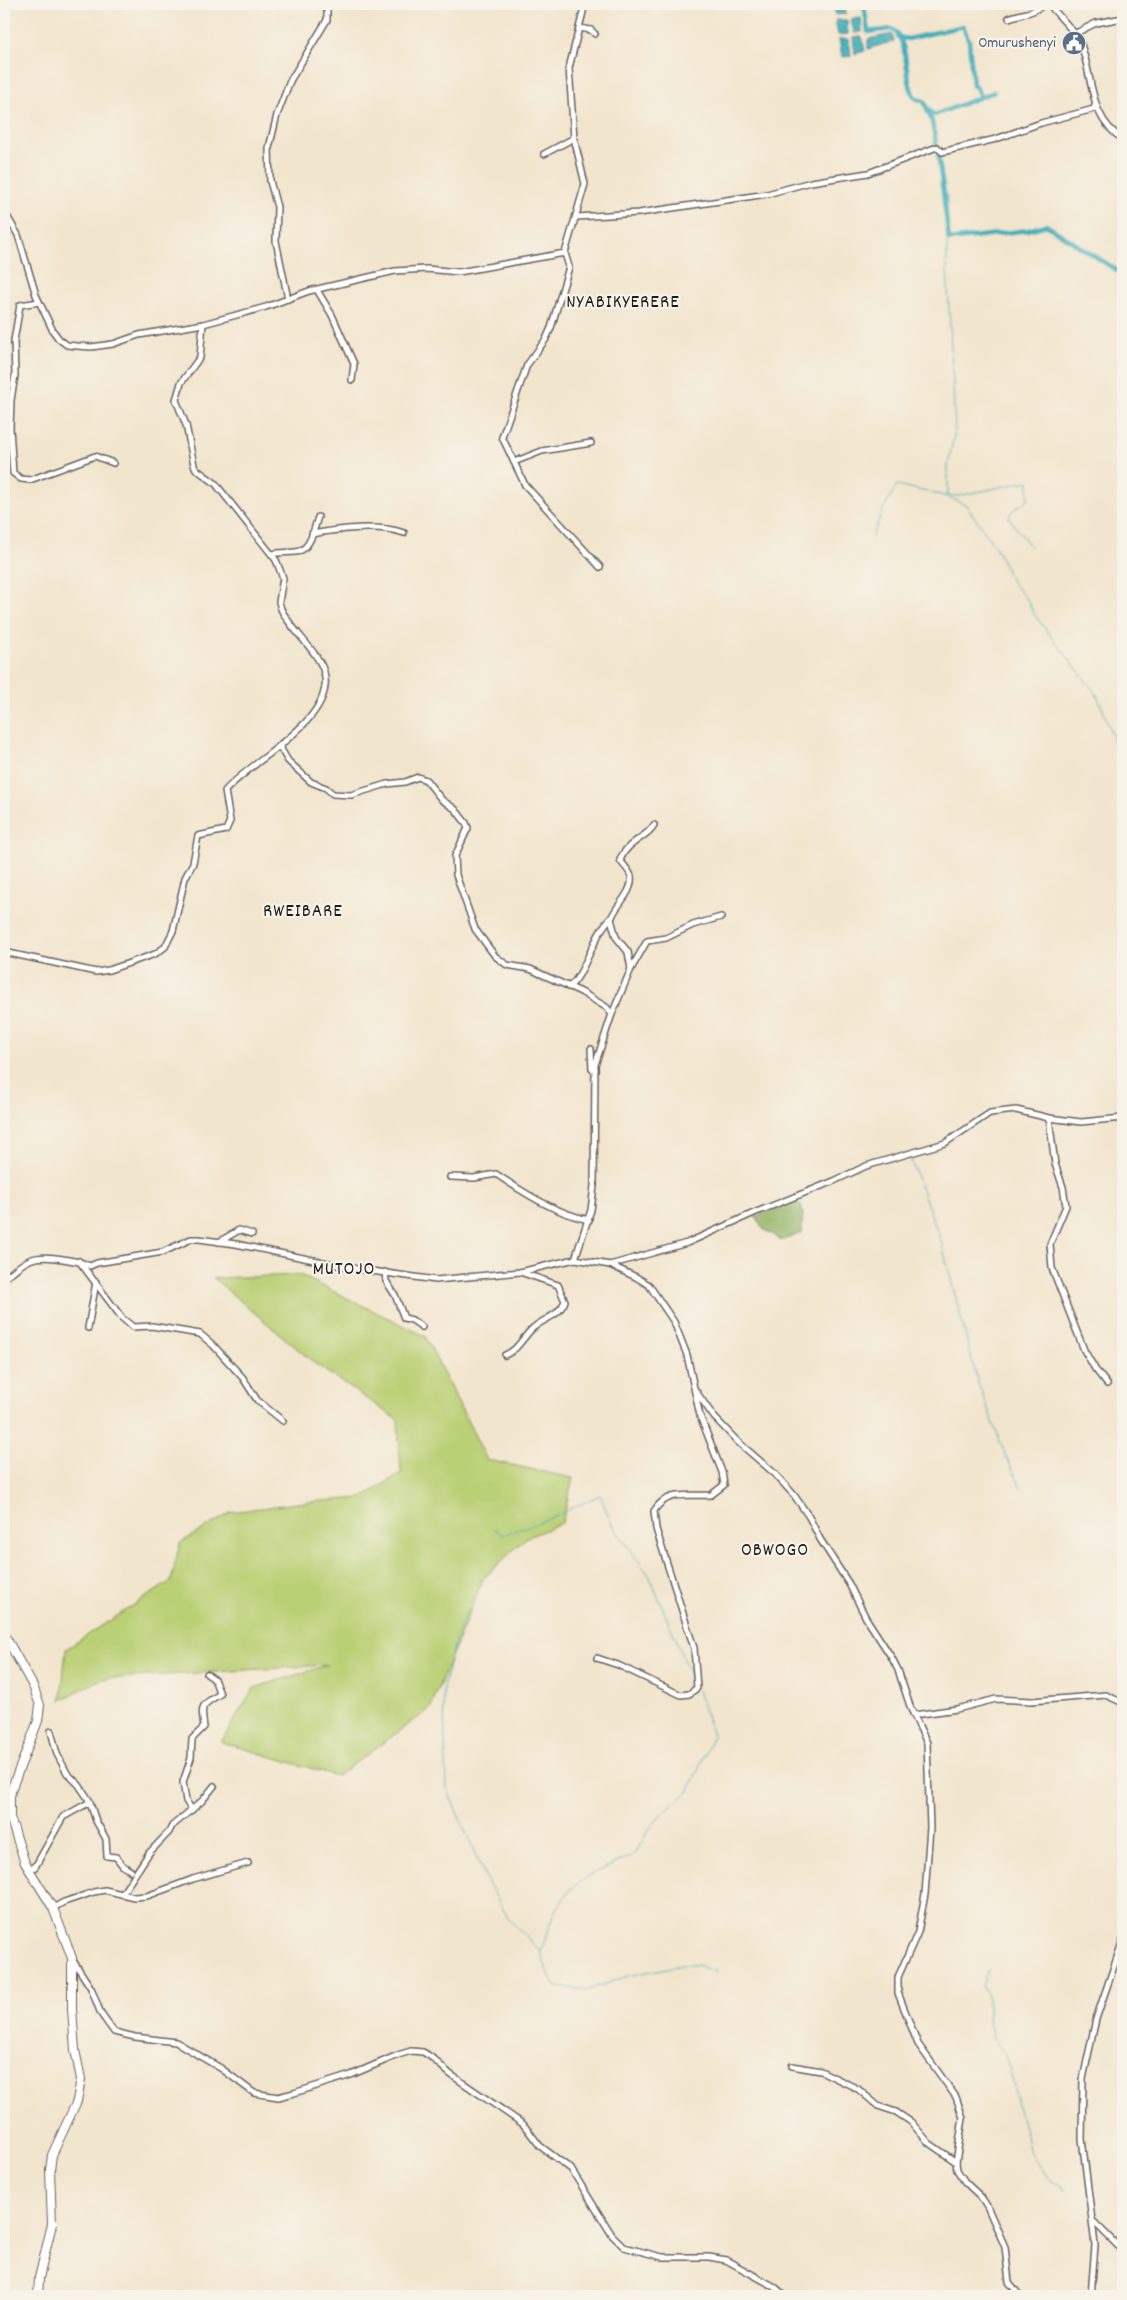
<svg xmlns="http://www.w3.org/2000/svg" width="1127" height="2300" font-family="Dekko,sans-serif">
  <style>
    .green { fill: #bad074; stroke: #6b7648 }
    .forest { fill: #93b266; stroke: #586741 }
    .water { fill: #40afbb; stroke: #2e666c }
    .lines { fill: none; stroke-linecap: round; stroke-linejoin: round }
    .stream { stroke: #40afbb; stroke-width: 1 }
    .canal { stroke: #40afbb; stroke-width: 4.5 }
    .street-casing { stroke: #67625a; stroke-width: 8 }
    .secondary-casing { stroke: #67625a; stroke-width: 10 }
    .street { stroke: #fff; stroke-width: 5 }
    .secondary { stroke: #fff; stroke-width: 8 }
    .labels { text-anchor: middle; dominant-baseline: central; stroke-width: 4.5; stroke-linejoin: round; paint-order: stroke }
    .service-label { font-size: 16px; fill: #4e5e75; stroke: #f7f3e8; text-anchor: end }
    .quarter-label { font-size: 19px; letter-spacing: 1px; fill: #1c1c1c; stroke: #f7f3e8 }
  </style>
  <rect width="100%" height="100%" fill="#f7f3e8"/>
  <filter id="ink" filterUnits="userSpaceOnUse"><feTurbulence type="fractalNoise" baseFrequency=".02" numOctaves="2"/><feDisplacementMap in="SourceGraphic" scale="10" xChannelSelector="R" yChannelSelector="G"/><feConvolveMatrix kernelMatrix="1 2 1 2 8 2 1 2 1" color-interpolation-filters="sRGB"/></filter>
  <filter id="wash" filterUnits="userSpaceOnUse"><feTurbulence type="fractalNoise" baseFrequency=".0096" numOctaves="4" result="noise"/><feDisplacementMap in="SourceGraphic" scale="20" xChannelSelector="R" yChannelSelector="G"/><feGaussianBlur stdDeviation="1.12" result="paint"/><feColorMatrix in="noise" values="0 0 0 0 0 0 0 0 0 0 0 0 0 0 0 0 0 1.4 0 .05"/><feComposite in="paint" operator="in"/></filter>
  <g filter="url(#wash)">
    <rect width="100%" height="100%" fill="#f2e5cd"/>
    <polygon class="green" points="300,1275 425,1336 487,1460 573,1478 562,1523 526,1538 483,1579 430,1709 337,1776 221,1742 254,1688 328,1665 102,1679 61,1700 66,1649 171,1581 180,1543 232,1512 297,1503 361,1498 401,1473 398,1420 318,1366 213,1278"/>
    <polygon class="forest" points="793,1202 801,1205 803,1214 802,1233 780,1241 774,1235 764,1230 755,1216"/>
    <g class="water">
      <polygon points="835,4 845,4 846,14 835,15"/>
      <polygon points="861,18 862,32 854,33 851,19"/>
      <polygon points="835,20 847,20 848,34 838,35"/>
      <polygon points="892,34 894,41 868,49 868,39"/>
      <polygon points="853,37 862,37 865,51 855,54"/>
      <polygon points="839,39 849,39 851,56 842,57"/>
    </g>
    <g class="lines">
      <g class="stream">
        <polyline points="940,161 947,199 947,269 953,384 955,430 948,466 948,495 958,496 1029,481 1028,499 1011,512 1009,518 1030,546"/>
        <polyline points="871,538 883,510 897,485 949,497 966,505 997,550 1013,583 1029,602 1033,613 1097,695 1123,763"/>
        <polyline points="910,1158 941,1241 978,1383 1005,1454 1021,1487"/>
        <polyline points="494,1528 503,1535 551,1518 600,1495 612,1525 649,1575 694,1684"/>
        <polyline points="468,1608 456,1638 443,1688 447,1789 485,1877 508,1918 541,1952 548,1975 557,1987 588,1990 628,1976 682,1965 697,1965 717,1972"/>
        <polyline points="541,1952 555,1910 571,1889 590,1875 635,1854 648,1831 661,1815 688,1792 713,1736 698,1690"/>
        <polyline points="989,1969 982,1985 988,1998 988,2017 993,2038 1005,2055 1010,2071 1030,2153 1049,2179 1067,2190"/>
      </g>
      <g class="canal">
        <path d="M864,4l4,28 24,-3c18,11 12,52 22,67 2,4 6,4 10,5l8,21 6,30 11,88 79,-10 18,-5 77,49"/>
        <polyline points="898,37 908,39 963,26 969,41 973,86 976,86 980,97"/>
        <polyline points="927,108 934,115 994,92"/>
      </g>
    </g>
  </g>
  <g filter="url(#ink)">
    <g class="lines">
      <g class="street-casing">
        <g id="street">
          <path d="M1049,4c8,11 23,24 30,36 3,5 4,12 6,18 8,31 8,63 38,81"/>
          <path d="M1009,18c12,-5 24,-4 35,-14"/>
          <polyline points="579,28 591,30 595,34"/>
          <polyline points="1074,34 1096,23 1123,18"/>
          <polyline points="544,154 574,138"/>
          <polyline points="4,211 18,235 36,295 53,331 59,339 67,345 77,346 91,347 113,344 139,335 203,324 266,307 309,291 395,271 426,269 459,272 565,253 569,267 551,328 546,339 527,365 502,437 525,485 600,567"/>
          <polyline points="577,217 639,213 767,194 811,182 868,173 937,147 942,152 996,139 1041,123 1094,109 1095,105"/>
          <polyline points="565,253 585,184 574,138 569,68 585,4"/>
          <polyline points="317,290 332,315 354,364 352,380"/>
          <polyline points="288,299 276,241 277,207 270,181 269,148 277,115 290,81 327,20 327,4"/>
          <polyline points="39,302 20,305 14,341 15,375 11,400 10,428 13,473 21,479 30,480 95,456 113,463"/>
          <polyline points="514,462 542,451 591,443"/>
          <path d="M312,534c26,-5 68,-10 92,-1"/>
          <path d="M272,554c8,-2 16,-1 24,-2 15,-2 18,-24 22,-35"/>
          <polyline points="282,743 281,749 288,761 311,782 326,788 333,794 351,795 387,784 405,782 418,777 426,780 442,800 455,809 466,823 468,828 455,856 456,875 475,929 495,956 507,965 530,969 581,992 606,1007 612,1014 595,1065 594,1186 591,1210 575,1259"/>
          <path d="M4,952l92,20 13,-2 46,-16 10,-7 8,-16 12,-53 8,-15 5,-27 28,-6 4,-9 -5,-30c26,-31 112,-71 99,-119 -6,-21 -34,-43 -43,-63l-2,-7 4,-24 -7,-18 -61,-77 -19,-14 -2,-4 -8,-40 -10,-25 5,-17 19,-26 3,-33"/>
          <polyline points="631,969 647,941 666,938 693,925 721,917"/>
          <path d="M568,987c16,-8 25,-54 44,-70"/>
          <path d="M612,1014l19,-45 -3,-17 -12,-15 -5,-18c4,-13 23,-27 20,-43 -2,-6 -8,-11 -11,-16 7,-19 27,-22 34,-35"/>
          <polyline points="591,1049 592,1069 595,1069"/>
          <polyline points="1049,1118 1055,1164 1063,1187 1066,1206 1050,1244 1052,1268 1084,1350 1095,1369 1107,1384"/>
          <path d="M450,1177l24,1 22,-4c28,19 59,39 93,46"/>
          <polyline points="219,1242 239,1230 252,1234"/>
          <polyline points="79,1261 122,1318 133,1327 152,1326 200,1334 213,1345 243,1378 257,1400 283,1421"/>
          <polyline points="385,1272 386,1281 395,1295 404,1318 412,1320 422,1327"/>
          <path d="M4,1279c22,-20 29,-25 59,-20 10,2 17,2 27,7l7,-3 66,-11 28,-13h8l37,5 121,25 79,11 84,-8 55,-13 35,6 77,-22 67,-30 80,-32 32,-15 79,-23 45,-30 26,-3 33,8 32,4 42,-4"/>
          <polyline points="88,1328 96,1282"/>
          <path d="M505,1355c13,-5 18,-18 28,-27 12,-11 25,-10 32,-27l-7,-16 -38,-13"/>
          <polyline points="695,1390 714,1417 738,1442 774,1473 794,1495 809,1517 820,1539 849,1584 866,1618 892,1658 898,1670 911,1709 927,1743 930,1827 925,1894 918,1932 898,1977 898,1993 918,2044 956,2097 963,2118 956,2162 957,2170 965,2182 981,2197 987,2206 1005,2247 1009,2282 1020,2296"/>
          <path d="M597,1658l21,7 63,30 8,-1 8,-6 -3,-40 -38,-119 -2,-18c13,-22 36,-14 57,-16l13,-10 -2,-13 -22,-56 -13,-61 -13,-33 -25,-37 -13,-8 -26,-12"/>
          <polyline points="914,1715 957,1709 996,1699 1031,1701 1106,1695 1123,1703"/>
          <polyline points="51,1731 57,1754 67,1773 79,1785 89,1800 96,1821 106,1839 107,1856 116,1857 123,1866 131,1871"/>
          <path d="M192,1810l-6,-9 -3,-19 8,-24 1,-19 12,-12c-3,-22 -4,-21 16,-33l-6,-15 -7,-5"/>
          <polyline points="28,1869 35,1867 63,1817 90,1802"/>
          <polyline points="122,1894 149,1853 169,1832 172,1826 202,1801 214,1786"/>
          <polyline points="53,1908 64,1902 94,1892 105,1890 134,1897 147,1896 193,1879 248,1863"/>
          <polyline points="72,1959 91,1988 101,2014 114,2032 135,2037 176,2042 222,2069 254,2093 278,2097 294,2093 351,2075 398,2055 411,2051 423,2052 431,2057 450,2074 523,2124 540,2146 571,2169 612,2235 624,2247 662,2257 709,2257 726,2260 775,2287 785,2296"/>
          <polyline points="792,2066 821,2071 858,2089 878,2106 896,2112 911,2122 929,2143 956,2162"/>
          <polyline points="1094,2222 1123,2251"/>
          <polyline points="1091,2296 1095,2245 1082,2139 1083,2079 1096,2019 1123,1940"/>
        </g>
      </g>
      <g class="secondary-casing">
        <polyline id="secondary" points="4,1634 33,1686 40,1705 38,1721 13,1785 10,1796 10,1817 25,1863 53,1908 72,1958 72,2009 75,2050 81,2079 77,2101 52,2155 50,2170 52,2224 39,2278 38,2296"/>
      </g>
      <use href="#street" class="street"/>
      <use href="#secondary" class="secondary"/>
    </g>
  </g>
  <defs>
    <g id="civic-disc" transform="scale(1.25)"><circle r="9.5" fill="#5c6f8a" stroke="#f7f3e8"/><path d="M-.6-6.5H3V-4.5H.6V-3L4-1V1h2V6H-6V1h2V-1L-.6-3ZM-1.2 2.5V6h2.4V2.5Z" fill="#fff"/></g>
  </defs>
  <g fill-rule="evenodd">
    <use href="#civic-disc" x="1074" y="43"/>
  </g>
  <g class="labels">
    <g class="service-label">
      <text x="1056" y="43">Omurushenyi</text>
    </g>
    <g class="quarter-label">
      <text x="623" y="303">NYABIKYERERE</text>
      <text x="303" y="912">RWEIBARE</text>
      <text x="344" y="1270">MUTOJO</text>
      <text x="775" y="1551">OBWOGO</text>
    </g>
  </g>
  <rect width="1127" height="2300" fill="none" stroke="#f7f3e8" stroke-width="20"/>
</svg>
